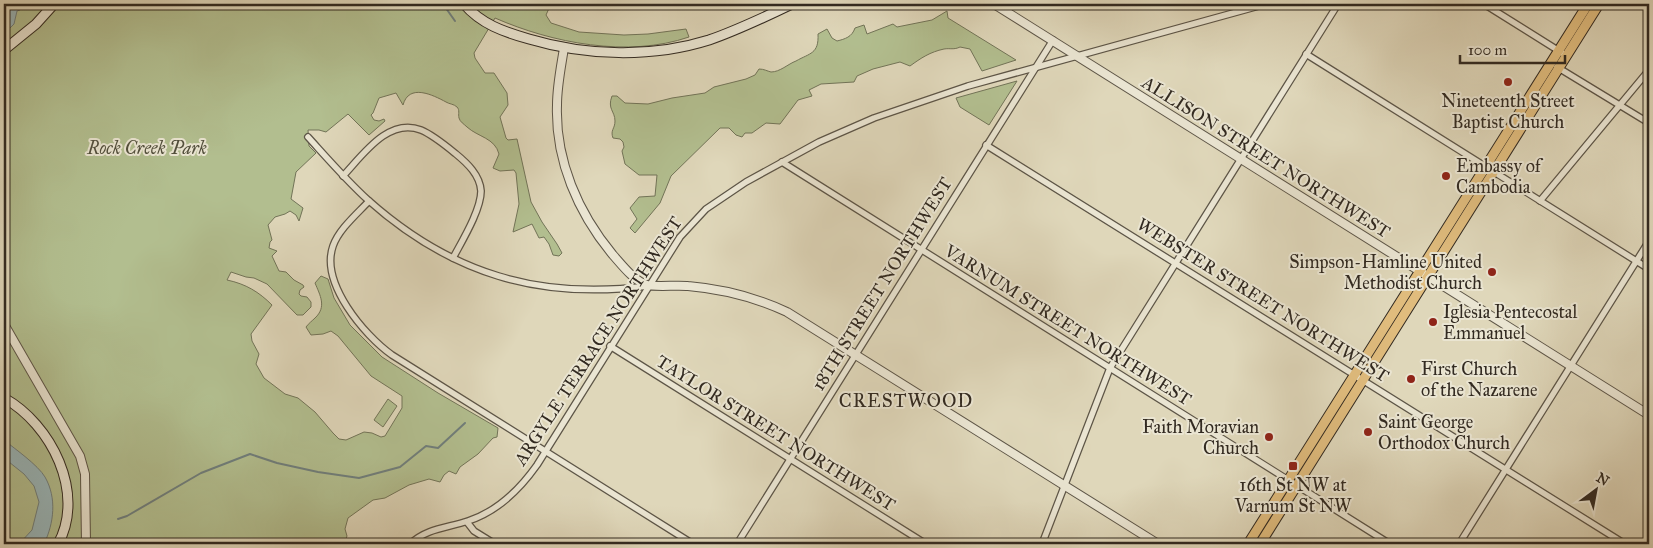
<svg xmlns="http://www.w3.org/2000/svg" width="1653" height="548" font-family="'IM FELL Great Primer',serif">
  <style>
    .green { fill: #b2be8f; stroke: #727458 }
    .water { fill: #99b7bb; stroke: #707f7d }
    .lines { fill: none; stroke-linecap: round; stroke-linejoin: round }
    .stream { stroke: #707f7d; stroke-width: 2 }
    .minor-casing { stroke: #5d5547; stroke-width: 8 }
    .tertiary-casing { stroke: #5d5547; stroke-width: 10 }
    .secondary-casing { stroke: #322a21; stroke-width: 11 }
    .primary-casing { stroke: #322a21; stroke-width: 11 }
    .minor { stroke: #eae5d2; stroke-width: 5.5 }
    .tertiary { stroke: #eae5d2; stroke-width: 8 }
    .secondary { stroke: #eae5d2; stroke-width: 9 }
    .primary { stroke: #e0bc7d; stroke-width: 9 }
    .poi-dot { fill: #8f2418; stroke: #eae5d2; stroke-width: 2 }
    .labels { text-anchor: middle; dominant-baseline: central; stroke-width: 4; stroke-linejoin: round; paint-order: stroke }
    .poi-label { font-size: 18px; fill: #322a21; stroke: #eae5d2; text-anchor: start }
    .park-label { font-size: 18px; font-style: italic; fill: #524f3c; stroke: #eae5d2 }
    .street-label { font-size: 18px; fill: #322a21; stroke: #eae5d2 }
    .neighbourhood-label { font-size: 19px; letter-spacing: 1px; fill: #322a21; stroke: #eae5d2 }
  </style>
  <rect width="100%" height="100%" fill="#dfd7ba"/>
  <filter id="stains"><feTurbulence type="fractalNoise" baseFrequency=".004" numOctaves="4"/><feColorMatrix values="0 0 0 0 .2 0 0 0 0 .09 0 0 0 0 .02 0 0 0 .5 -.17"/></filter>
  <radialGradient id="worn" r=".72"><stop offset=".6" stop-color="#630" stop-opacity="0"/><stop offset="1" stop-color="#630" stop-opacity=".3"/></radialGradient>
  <g class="green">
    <path d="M4,4h547l-5,11 5,8 28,9 45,3 24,-1 38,-5 3,8c-61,21 -137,6 -194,-19l-21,35 1,5 10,15h9l13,20 1,12 -8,12 6,21 2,2 9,-1 14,63 11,20 15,22 5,9 -3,3 -6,-1 -4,-11 -5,-7 -5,1 -7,-14 -19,8 6,-28 -3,-31 -2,-3 -14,1 -7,-3 6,-14c-4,-16 -21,-17 -32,-27 -3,-3 -7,-5 -8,-9 -1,-4 1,-8 -2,-11 -3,-3 -8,-3 -11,-5 -13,-7 -37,-19 -43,3l-7,-12 -17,5 -6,15 -2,2 3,5 5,1 5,-2 1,2 -16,14 -21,-21 -22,18 -7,-2h-11l1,16 7,7 -20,19 -5,27 12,9 -4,13 -3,-6 -6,-4 -5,3 -10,3 -7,8 4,15 -2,2 -1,6 8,3 -5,5 7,15 7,1 8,8 9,5 1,2 -4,3 -1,4 2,2 6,1 4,5v5l-8,8h-6l-30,-31 -13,-6 -8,-1 -15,-5 -4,8c19,4 32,12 45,25l-21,29 1,7 7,13 -3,10 8,14 21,16 13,4 17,14 18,21 6,6 7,1 18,-8 8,1 9,4 4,-1 17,-28v-12l-31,-20 -33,-40 -7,-5 -8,3 -12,1 -5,-8c3,-4 6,-6 9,-9 12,-11 5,-23 0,-35l6,-7 7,3 6,19 16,27 32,32 56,36 60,35 -1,9 -4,1 -15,16 -18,13 -4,7 -7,-3 -5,4 -4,7 -11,-3 -20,6 -24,13 -12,2 -25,18 -3,11 2,7 -3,8h-340z"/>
    <path d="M947,11l1,7 68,42 -34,11 -12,-22 -10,-2c-6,3 -10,1 -16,2 -14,3 -23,9 -34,17l-10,-4 -27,7 -16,7 -3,6 -33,2 -12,6 3,6 -14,4 -18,24 -14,-1 -14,10h-7l-3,4 -6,-2 -7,-7h-9l-49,48 -11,27 -25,30 -5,-5 7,-9 -7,-11 9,-11 16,-1 2,-21h-18l-14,-11 -3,-13 2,-4 -1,-5 -3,-3 -7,-1c-3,-8 2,-9 2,-17 0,-10 -8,-12 -3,-25h5l8,7 23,1 24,-6 33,-5 9,-6 32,-8 9,-4 4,-6c5,0 8,2 12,3 9,0 17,-8 25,-11 14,-8 23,-7 22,-27l9,-5 5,9 5,3c8,-2 15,-4 18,-13l9,-3 3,9 26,-10 4,3 35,-7z"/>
    <polygon points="1017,81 989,125 960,107 956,98"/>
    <polygon points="388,399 397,406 383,427 374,420"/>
  </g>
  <g class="water">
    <polygon points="4,4 21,4 20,10 17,11 14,24 4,34"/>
    <path d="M4,440c11,9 34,25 41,37 12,21 9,46 -1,67h-25l13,-14 7,-28 -5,-16 -10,-12 -20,-16z"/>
  </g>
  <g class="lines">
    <g class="stream">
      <polyline points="443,4 455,21"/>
      <polyline points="118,519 127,516 201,473 250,454 277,463 318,472 359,478 400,467 426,446 438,448 465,423"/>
    </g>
    <g class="minor-casing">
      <g id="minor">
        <polyline points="1484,4 1567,56"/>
        <polyline points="1306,54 1649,269"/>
        <polyline points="1557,67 1649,123"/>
        <path d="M308,137c20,22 39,44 60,63 83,74 171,100 280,86"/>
        <polyline points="986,145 1625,544"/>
        <polyline points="782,162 1390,544"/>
        <path d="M343,176c19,-20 45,-59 78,-46 12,5 24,15 35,24 11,9 24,21 25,37 0,19 -19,50 -28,67"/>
        <path d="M369,201c-12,13 -30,28 -36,45 -13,37 31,89 59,109l301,189"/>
        <polyline points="1540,201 1649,70"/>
        <polyline points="610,346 926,544"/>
        <polyline points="467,522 474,531 495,544"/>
        <path d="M410,544c17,-16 37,-16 58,-23 28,-9 52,-32 69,-56l143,-228 26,-28 40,-27 73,-40 55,-24 94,-32 298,-82"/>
        <polyline points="737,544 1053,40"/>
        <polyline points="1042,544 1110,368 1338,4"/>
        <polyline points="1459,544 1649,241"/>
      </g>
    </g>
    <g class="tertiary-casing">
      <g id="tertiary">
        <polyline points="994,4 1649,415"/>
        <path d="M564,48c-3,19 -7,38 -7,57 -2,55 21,108 56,150 9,10 20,25 34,30 6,2 32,0 41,1 35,3 67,11 99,26l371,232"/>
        <polyline points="4,324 80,456 85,474 86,544"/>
      </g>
    </g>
    <g class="secondary-casing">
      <g id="secondary">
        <path d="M464,4c17,20 40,28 65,35 57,17 123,19 180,1 29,-10 56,-23 83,-36"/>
        <polyline points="4,50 36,24 54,4"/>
        <path d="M4,398c47,26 82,95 54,146"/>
      </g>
    </g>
    <g class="primary-casing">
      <g id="primary">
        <polyline points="1248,544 1588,4"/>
        <polyline points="1260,544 1599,4"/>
      </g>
    </g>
    <use href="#minor" class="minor"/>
    <use href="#tertiary" class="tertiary"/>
    <use href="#secondary" class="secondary"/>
    <use href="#primary" class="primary"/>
  </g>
  <g class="poi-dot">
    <circle cx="1508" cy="82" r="5"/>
    <circle cx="1446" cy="176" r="5"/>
    <circle cx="1492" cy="272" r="5"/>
    <circle cx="1433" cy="322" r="5"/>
    <circle cx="1411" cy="379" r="5"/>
    <circle cx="1368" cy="432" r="5"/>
    <circle cx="1269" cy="437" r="5"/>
    <rect x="1288" y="461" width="10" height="10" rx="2.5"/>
  </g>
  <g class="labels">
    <g class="poi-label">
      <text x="1508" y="101" text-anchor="middle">Nineteenth Street<tspan x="1508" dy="21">Baptist Church</tspan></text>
      <text x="1456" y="166">Embassy of<tspan x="1456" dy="21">Cambodia</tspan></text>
      <text x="1482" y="262" text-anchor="end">Simpson-Hamline United<tspan x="1482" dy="21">Methodist Church</tspan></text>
      <text x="1443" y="312">Iglesia Pentecostal<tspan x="1443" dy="21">Emmanuel</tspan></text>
      <text x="1421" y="369">First Church<tspan x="1421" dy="21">of the Nazarene</tspan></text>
      <text x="1378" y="422">Saint George<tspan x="1378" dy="21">Orthodox Church</tspan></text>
      <text x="1259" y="427" text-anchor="end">Faith Moravian<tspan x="1259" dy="21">Church</tspan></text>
      <text x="1293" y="485" text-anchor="middle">16th St NW at<tspan x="1293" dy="21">Varnum St NW</tspan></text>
    </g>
    <g class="park-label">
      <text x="147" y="148">Rock Creek Park</text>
    </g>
    <g class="street-label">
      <text transform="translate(1266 157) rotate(32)">ALLISON STREET NORTHWEST</text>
      <text transform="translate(882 284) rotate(-58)">18TH STREET NORTHWEST</text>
      <text transform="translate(1263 300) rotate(32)">WEBSTER STREET NORTHWEST</text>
      <text transform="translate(1068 325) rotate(32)">VARNUM STREET NORTHWEST</text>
      <text transform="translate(598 341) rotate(-57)">ARGYLE TERRACE NORTHWEST</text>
      <text transform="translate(776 433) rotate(32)">TAYLOR STREET NORTHWEST</text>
    </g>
    <g class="neighbourhood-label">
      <text x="906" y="400">CRESTWOOD</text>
    </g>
  </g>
  <rect width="1653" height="548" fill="none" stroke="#dfd7ba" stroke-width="20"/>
  <rect x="5" y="5" width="1643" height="538" fill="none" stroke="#322a21" stroke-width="2.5"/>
  <rect x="10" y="10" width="1633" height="528" fill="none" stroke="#322a21"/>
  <g transform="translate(1596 490) rotate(32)" stroke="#eae5d2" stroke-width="4" paint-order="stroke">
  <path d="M0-4L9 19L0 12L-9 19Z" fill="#322a21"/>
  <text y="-8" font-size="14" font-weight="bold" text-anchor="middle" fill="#322a21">N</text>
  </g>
  <path d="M1460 55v8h105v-8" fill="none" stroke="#322a21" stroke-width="2.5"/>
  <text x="1468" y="55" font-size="15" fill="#322a21" stroke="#eae5d2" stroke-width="4" paint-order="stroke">100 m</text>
  <rect width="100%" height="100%" filter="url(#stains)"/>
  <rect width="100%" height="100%" fill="url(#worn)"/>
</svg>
